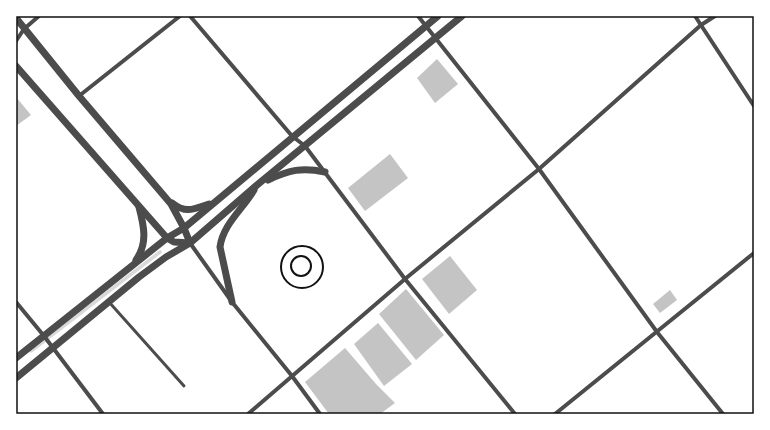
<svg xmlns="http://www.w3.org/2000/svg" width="770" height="430" font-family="Signika,sans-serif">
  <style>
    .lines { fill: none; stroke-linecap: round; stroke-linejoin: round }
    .stream { stroke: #d9d9d9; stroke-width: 3.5 }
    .building { fill: #c4c4c4 }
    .path { stroke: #111; stroke-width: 2 }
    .service { stroke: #4c4c4c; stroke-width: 3 }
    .minor { stroke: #4c4c4c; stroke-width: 4 }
    .tertiary { stroke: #4c4c4c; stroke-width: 7 }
    .neatline { fill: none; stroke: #111; stroke-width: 1.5 }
  </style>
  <rect width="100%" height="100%" fill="#fff"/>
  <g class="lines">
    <polyline class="stream" points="31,351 160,252"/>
  </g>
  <g class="building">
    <polygon points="437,59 458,84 435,103 417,78"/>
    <polygon points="16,97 31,115 16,126"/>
    <polygon points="390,154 408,178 365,211 348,188"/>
    <polygon points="450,256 477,290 449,314 422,279"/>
    <polygon points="406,289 444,335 416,360 379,314"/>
    <polygon points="670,290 677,300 660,313 653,304"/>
    <polygon points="378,323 412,364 384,386 354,344"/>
    <polygon points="345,348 376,384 395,403 380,414 329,414 305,382"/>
  </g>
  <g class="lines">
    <g class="path">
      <circle cx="302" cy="267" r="21"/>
      <circle cx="301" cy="266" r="10"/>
    </g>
    <polyline class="service" points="109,302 184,386"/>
    <g class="minor">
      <polyline points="190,16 292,136 305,146 405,279 515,414"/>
      <polyline points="418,16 539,169 657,332 723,414"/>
      <polyline points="695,16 754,106"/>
      <polyline points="16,41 24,29 39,16"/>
      <polyline points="79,96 180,16"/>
      <polyline points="190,243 232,302 292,376 320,414"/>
      <polyline points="16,302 44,336 103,414"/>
      <polyline points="248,414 405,279 539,169 701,25 715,16"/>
      <polyline points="555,414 754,253"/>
    </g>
    <g class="tertiary">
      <polyline points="16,18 79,96 171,204 184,228 190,243"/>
      <polyline points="16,66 167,238 174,242 190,243"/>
      <path d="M268,180c21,-10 34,-13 57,-8"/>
      <path d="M172,203c14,11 22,6 37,1"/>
      <path d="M136,260c12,-17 8,-34 3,-53"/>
      <path d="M232,302l-12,-55c3,-23 23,-38 34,-57"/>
      <polyline points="16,358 167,238 184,228 438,16"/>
      <polyline points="16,378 139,277 166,257 190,243 257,185 462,16"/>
    </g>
  </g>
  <rect width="770" height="430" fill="none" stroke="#ffffff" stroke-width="34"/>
  <rect x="17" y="17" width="736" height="396" class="neatline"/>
</svg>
